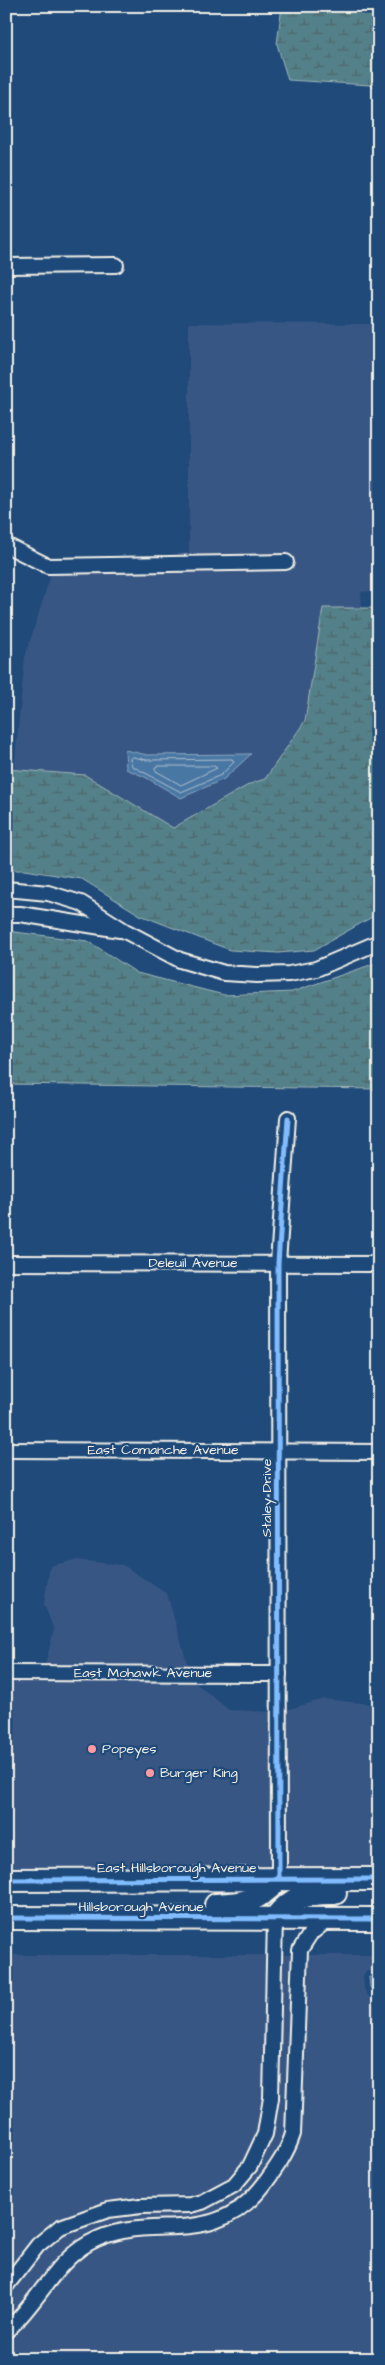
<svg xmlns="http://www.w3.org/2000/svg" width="385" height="2365" font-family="'Architects Daughter',sans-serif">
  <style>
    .built { fill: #375784; fill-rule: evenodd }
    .wetland { fill: url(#wetland-marsh); stroke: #a3b8b8 }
    .water { fill: #4977a4; stroke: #8da8bf }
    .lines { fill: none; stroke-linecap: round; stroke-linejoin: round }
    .shore { stroke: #b0c0cd; stroke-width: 1 }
    .minor-casing { stroke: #f4f1e8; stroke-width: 18 }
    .primary-casing { stroke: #f4f1e8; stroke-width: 26 }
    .minor { stroke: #1f4a7a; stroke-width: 14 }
    .primary { stroke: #1f4a7a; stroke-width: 22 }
    .cycleway-casing { stroke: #1f4a7a; stroke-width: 8 }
    .cycleway { stroke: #80bcff; stroke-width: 5 }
    .poi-dot { fill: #ff9aa2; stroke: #1f4a7a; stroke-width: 2 }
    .labels { text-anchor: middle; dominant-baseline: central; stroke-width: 4.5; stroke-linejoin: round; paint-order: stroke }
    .street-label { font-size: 14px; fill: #f4f1e8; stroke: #1f4a7a }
    .poi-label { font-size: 14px; fill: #f4f1e8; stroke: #1f4a7a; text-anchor: start }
  </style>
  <defs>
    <pattern id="wetland-marsh" width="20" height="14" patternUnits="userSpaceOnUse" patternTransform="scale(1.25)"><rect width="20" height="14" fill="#528089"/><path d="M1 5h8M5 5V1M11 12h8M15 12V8" fill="none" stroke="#4e676b"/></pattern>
  </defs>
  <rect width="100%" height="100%" fill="#1f4a7a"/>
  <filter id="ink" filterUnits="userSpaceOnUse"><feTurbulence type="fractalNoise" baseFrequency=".02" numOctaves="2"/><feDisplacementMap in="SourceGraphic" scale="10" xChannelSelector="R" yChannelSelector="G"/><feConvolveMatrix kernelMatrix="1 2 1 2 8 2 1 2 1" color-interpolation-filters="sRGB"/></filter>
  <g filter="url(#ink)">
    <g class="built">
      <path d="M189,323l190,1v267l-18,1 1,16 -39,1 -18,112 -40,58 -15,5 -77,45 -88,-54 -71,-5 11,-113 26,-83 242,-5 -1,-15 -149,3 46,-4zM126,750l21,5 103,-1 -105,23 -19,-8z"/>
      <polygon points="75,1560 123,1565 167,1594 188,1666 45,1665 54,1630 44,1604 50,1566"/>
      <polygon points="6,1681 193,1681 229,1710 272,1712 272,1872 6,1867"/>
      <polygon points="324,1699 379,1705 379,1871 286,1872 286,1710"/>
      <polygon points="6,1955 267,1955 262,2109 255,2142 237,2170 220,2185 200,2194 140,2198 107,2203 69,2214 57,2220 33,2239 6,2274"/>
      <polygon points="281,1955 292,1955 287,2120 282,2145 258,2180 241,2199 217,2212 199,2218 116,2224 84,2237 54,2262 24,2302 6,2321 6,2297 42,2251 63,2234 98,2221 120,2216 141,2214 190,2212 203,2210 227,2199 247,2181 268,2148 276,2111"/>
      <polygon points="306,1955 379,1955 379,1971 367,1971 363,1975 364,1989 379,2012 379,2359 6,2359 6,2341 35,2313 63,2273 83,2256 118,2240 181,2236 202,2233 221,2227 250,2212 269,2190 294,2154 299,2137"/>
    </g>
    <g class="wetland">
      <polygon points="282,6 379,6 379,89 370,85 288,80 277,44"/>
      <polygon points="323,608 379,608 379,913 314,950 278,953 230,950 140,915 82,879 24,870 6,870 6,769 85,775 173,828 250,784 265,779 305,721"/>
      <polygon points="6,931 88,941 137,973 224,995 292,992 379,962 379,1089 6,1084"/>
    </g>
    <g class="water">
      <polygon points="125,750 147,755 251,754 224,779 181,798 145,777 126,769"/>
      <polygon points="369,1977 379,1977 379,2003 370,1987"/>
    </g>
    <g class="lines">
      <g class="shore">
        <polygon points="133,757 147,760 232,759 234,762 221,775 181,792 132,766 130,759"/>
        <polygon points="158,766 214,766 217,768 181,785 156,771 155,768"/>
      </g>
      <g class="minor-casing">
        <g id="minor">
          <polyline points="6,266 116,265"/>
          <polyline points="6,545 48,566 286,562"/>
          <polyline points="6,889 48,893 81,903 125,931 180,960 224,973 257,975 289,974 316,969 379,942"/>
          <polyline points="6,914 20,914 120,930"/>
          <polyline points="6,1263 379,1264"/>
          <polyline points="6,1450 379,1452"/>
          <polyline points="6,1673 279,1674"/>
          <polyline points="279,1879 278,1263 288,1118"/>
          <polyline points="6,2286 38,2245 60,2227 108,2210 141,2206 190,2205 202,2202 234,2185 250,2166 265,2134 271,2098 275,1918"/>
          <path d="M6,2331c31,-26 47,-68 83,-88 62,-34 123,11 176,-60 11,-15 22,-30 28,-49l7,-184 10,-16 19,-15"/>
        </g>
      </g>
      <g class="primary-casing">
        <g id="primary">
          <polyline points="6,1880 379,1879"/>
          <path d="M216,1905c29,-1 42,-4 63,-26"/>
          <polyline points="6,1918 379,1919"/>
          <path d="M275,1918c16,-21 33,-26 60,-25"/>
        </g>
      </g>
      <use href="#minor" class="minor"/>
      <use href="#primary" class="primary"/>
      <g class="cycleway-casing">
        <g id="cycleway">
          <polyline points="279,1879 278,1263 288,1118"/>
          <polyline points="6,1880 379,1879"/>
          <polyline points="6,1918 379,1919"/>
        </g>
      </g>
      <use href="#cycleway" class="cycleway"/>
    </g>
  </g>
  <g class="poi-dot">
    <circle cx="92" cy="1749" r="5"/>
    <circle cx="150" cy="1773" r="5"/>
  </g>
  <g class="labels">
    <g class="street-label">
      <text x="193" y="1263">Deleuil Avenue</text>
      <text x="163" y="1450">East Comanche Avenue</text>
      <text transform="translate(267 1498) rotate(-90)">Staley Drive</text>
      <text x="143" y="1673">East Mohawk Avenue</text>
      <text x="177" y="1868">East Hillsborough Avenue</text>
      <text x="141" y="1907">Hillsborough Avenue</text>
    </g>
    <g class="poi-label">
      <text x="102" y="1749">Popeyes</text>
      <text x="160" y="1773">Burger King</text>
    </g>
  </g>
  <rect width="385" height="2365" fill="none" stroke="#1f4a7a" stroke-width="25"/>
  <rect x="12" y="12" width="360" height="2340" fill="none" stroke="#f4f1e8" stroke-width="2" filter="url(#ink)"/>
</svg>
